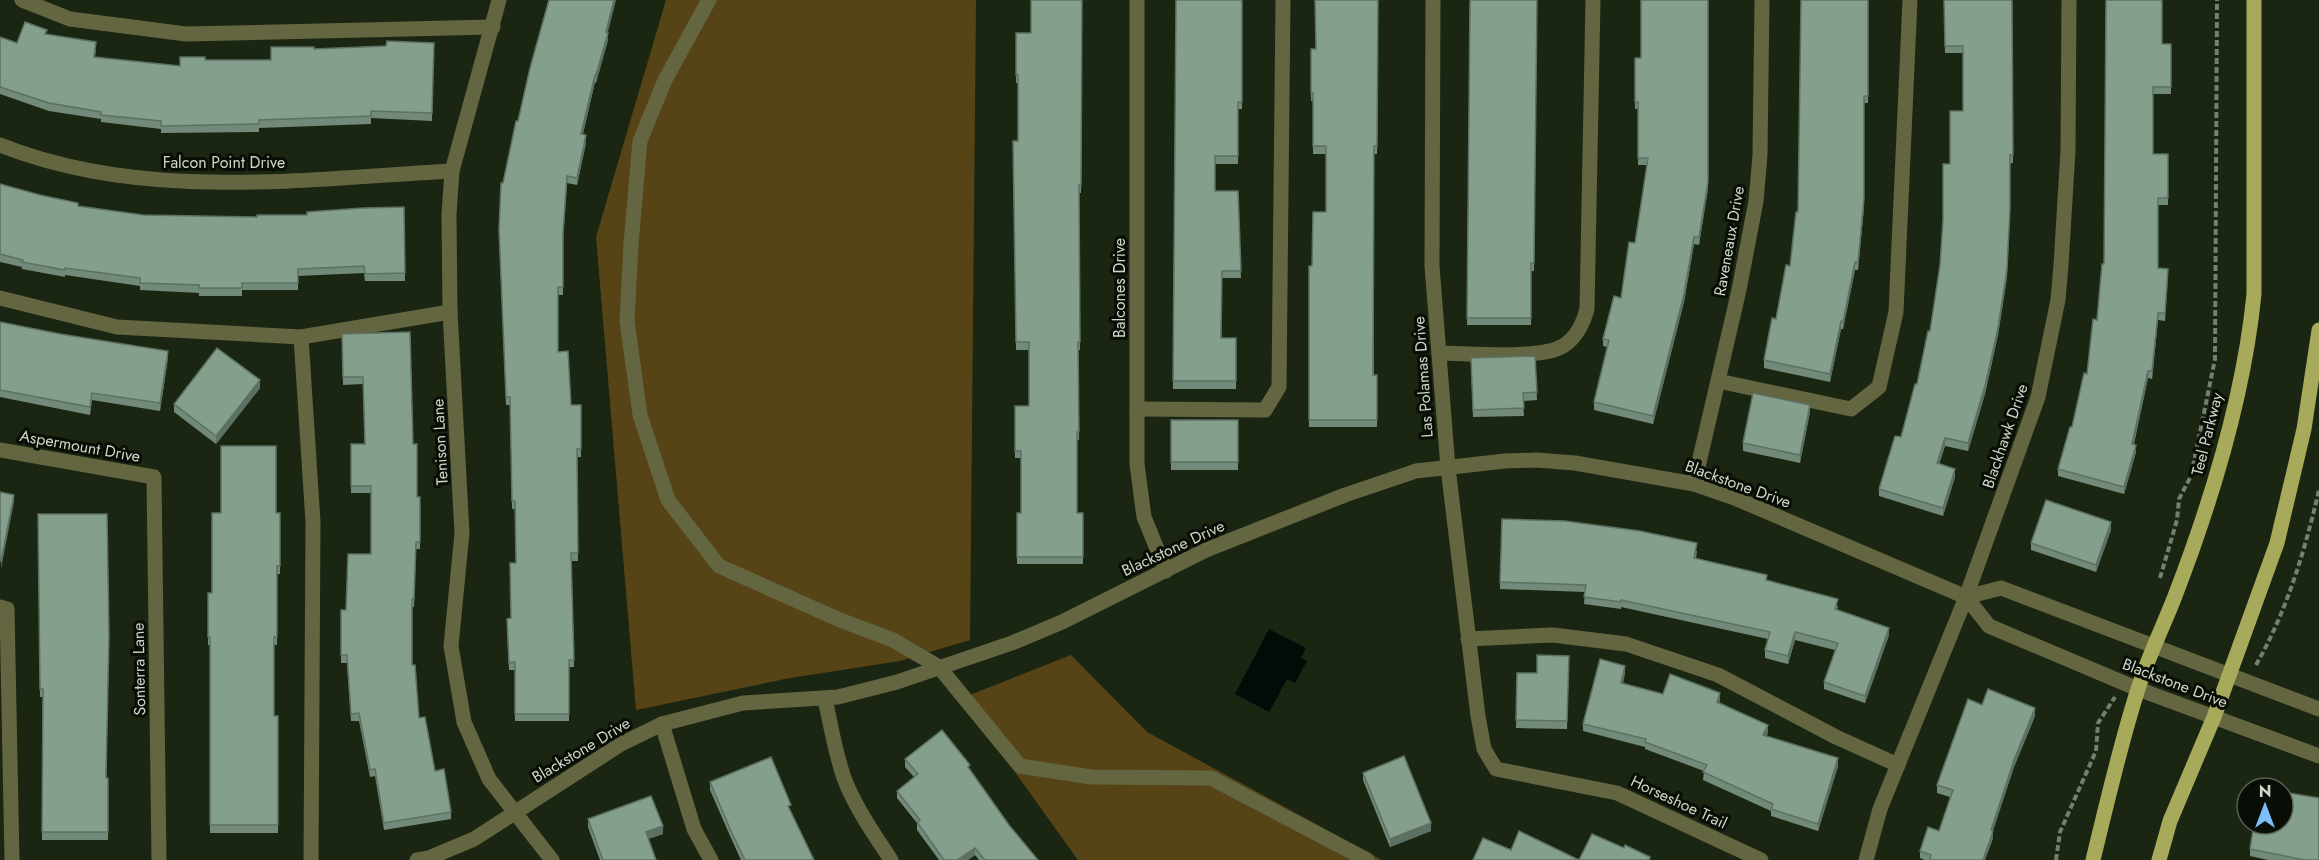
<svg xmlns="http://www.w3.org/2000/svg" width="2319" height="860" font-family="Jost,sans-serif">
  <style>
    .green { fill: #564417 }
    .water { fill: #010c09 }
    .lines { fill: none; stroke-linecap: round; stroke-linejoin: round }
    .path { stroke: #747f6d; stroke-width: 4; stroke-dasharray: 6 3; stroke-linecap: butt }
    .minor { stroke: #646541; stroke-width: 15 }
    .major { stroke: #a7aa5b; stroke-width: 15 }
    .wall { fill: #728a79 }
    .shaded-wall { fill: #5c7063 }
    .building { fill: #84a08d; stroke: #5c7063; stroke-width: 1.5 }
    .labels { text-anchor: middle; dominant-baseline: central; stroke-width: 6; stroke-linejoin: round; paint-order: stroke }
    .street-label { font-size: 16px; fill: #ced7c9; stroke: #080d05 }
  </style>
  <rect width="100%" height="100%" fill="#1a2611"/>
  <g class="green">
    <polygon points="666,0 976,0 970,640 900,661 790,678 636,710 596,237"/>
    <polygon points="1071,655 1147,732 1382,860 1078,860 962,698"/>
  </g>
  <polygon class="water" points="1269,629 1306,648 1301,658 1307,661 1295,683 1287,679 1269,712 1235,694"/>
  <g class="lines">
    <g class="path">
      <polyline points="2160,578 2177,520 2179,499 2191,476 2215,359 2217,0"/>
      <path d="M2256,665c31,-54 49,-115 63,-175"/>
      <polyline points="2056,860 2060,832 2096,751 2098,723 2115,697"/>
    </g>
    <g class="minor">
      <polyline points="22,0 70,19 186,34 493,27"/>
      <polyline points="499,0 452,171 449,214 450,312 462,533 451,646 464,722 489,779 552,860"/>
      <polyline points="709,0 665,80 640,141 631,244 627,321 640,415 668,500 719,566 840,620 893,640 939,667 1020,766 1091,777 1211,778 1367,860"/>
      <polyline points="1137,0 1137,464 1144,517 1166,571"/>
      <polyline points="1433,0 1432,266 1448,468 1478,716 1484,749 1496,769 1617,793 1761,860"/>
      <path d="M0,145c143,57 303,34 452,26"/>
      <polyline points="0,298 117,327 301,337 450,312"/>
      <polyline points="301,337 313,522 311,860"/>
      <path d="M1439,353c29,0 101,7 124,-7 14,-9 20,-22 24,-37l6,-309"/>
      <polyline points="1718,381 1851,409 1879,387 1896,312 1910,0"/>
      <polyline points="1137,409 1265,410 1279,387 1283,0"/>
      <polyline points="0,450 154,477 159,860"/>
      <polyline points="1694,484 1739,290 1756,201 1760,155 1762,0"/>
      <polyline points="1966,597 2001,588 2319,709"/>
      <polyline points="0,607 7,609 12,860"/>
      <polyline points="1468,639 1553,635 1626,644 1718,675 1836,737 1898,765"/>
      <path d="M825,699c6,27 10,53 19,79 11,29 30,56 47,82"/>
      <polyline points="662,724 694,829 711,860"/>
      <polyline points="417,860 429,858 474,839 621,744 662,724 743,703 838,697 897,682 1012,643 1062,622 1206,550 1345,495 1416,471 1505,461 1536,460 1575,463 1694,484 1737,499 1966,597 1989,626 2138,689 2319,756"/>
      <polyline points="1866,860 1880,809 1966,597 2038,397 2058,300 2061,265 2068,151 2069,0"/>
    </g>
    <g class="major">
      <path d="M2093,860c14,-57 27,-115 45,-171 10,-32 25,-62 37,-93 37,-96 69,-200 79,-302v-294"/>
      <polyline points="2159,860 2170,821 2214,717 2277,543 2304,429 2319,330"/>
    </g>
  </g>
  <g class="wall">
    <polygon points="1176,0 1242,0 1242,109 1238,109 1238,164 1215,164 1215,191 1238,191 1241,278 1222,278 1221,338 1236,338 1236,389 1173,389"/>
    <polygon points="1470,0 1537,0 1534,271 1531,271 1531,325 1467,325"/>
    <polygon points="1708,0 1708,189 1699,245 1694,244 1684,302 1653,424 1594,410 1594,402 1607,347 1603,346 1603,339 1621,298 1635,243 1647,165 1638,165 1638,109 1635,109 1635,58 1641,58"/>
    <polygon points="1868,0 1868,103 1864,103 1864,207 1858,270 1855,270 1843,329 1841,329 1830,382 1764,368 1764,360 1790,266 1798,212"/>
    <polygon points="1944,0 2012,0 2013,163 2010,163 2007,277 1998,335 1985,394 1968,451 1945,446 1939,464 1955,477 1943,516 1879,496 1879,489 1901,437 1917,384 1930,331 1963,111 1963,53 1945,53"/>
    <polygon points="608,32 608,40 596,83 595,82 583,134 586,143 577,185 567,183 563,241 563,295 558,295 558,352 571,405 581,405 581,457 577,457 578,561 571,561 574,667 569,667 569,721 515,721 515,670 509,670 507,626 511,618 516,563 515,509 512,509 510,405 506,405 499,230 503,183 518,121"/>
    <polygon points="1016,33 1031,33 1082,138 1081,193 1079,193 1080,350 1078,350 1079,440 1077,440 1077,513 1083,513 1083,564 1017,564 1017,513 1021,513 1021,458 1015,458 1015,406 1029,406 1029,350 1016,350 1013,141 1018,141 1018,83 1016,83"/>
    <polygon points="47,35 96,50 95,57 180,66 205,60 271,60 314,49 386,46 434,43 432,121 371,118 371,124 259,128 259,132 161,133 161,129 101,122 101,119 49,111 0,94 0,37 17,43"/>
    <polygon points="2162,44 2171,44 2171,94 2153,94 2153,154 2168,154 2168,205 2158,205 2158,268 2168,277 2165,321 2158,320 2152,379 2148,378 2134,444 2136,452 2124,494 2058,476 2058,469 2072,427 2087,374 2097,320 2104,264"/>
    <polygon points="1311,49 1378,101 1377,154 1374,154 1374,375 1377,375 1377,427 1309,427 1309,266 1312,266 1326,212 1326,154 1313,154 1313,101 1311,101"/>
    <polygon points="0,184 78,206 143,215 257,217 307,215 404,207 405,281 365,281 364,273 298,276 298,290 242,290 242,296 199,296 199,293 140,290 140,286 65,275 65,277 22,269 22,267 0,262"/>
    <polygon points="0,322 168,358 160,411 92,400 90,415 0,397"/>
    <polygon points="342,334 413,444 417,497 420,497 420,549 416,549 414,607 412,607 412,665 419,718 435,771 451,812 451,819 384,830 375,776 370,777 359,721 351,721 347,663 341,663 341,610 346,610 371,554 371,493 351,493 351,444 365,444 363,384 343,385"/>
    <polygon points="1535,356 1537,400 1523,401 1524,416 1473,417 1471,358"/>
    <polygon points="260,388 216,444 174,412 174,404"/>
    <polygon points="1810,412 1800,463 1743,451 1743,443"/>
    <rect x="1171" y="420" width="67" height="50"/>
    <polygon points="221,513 280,513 280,574 277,574 277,645 274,645 274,716 278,716 278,833 210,833 210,645 208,645 208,593 212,593"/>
    <polygon points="38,514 106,778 108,778 108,840 42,840 43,697 40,697"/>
    <polygon points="2111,530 2096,572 2031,550 2031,543"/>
    <polygon points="1697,551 1696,558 1767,580 1838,606 1837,610 1889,635 1865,703 1824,689 1824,682 1835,650 1795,640 1788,664 1765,658 1765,650 1768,639 1621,607 1621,609 1584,604 1585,592 1500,589 1500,582"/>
    <polygon points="1569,656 1567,729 1516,728 1517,673 1537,673"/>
    <polygon points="1625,673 1623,683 1663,694 1720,700 1719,703 1768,733 1766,736 1838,766 1818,831 1771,816 1771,811 1703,780 1704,771 1645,749 1645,747 1583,731 1583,724"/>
    <polygon points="1982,705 2035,716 2014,767 1993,830 1993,838 1985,860 1925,860 1920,858 1920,851 1939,831 1950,797 1937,793 1937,785"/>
    <polygon points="905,759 970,771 1009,825 1038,860 979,860 975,855 968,860 939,860 917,830 917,823 897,798 897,791 914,777 905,767"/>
    <polygon points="1363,773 1431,831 1390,847 1363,780"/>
    <polygon points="710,782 791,812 814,860 741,860 731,838 710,790"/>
    <polygon points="588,819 663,834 648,839 656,860 600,860 588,827"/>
    <polygon points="2250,849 2319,860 2268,860 2250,856"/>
  </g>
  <g class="shaded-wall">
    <polygon points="614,0 616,0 606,40 606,32"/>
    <polygon points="1708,0 1708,189 1699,245 1699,237"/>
    <polygon points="608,33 608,40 596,83 596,75"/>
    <polygon points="595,75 595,82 581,142 581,134"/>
    <polygon points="586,135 586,143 577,185 577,178"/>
    <polygon points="1864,199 1864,207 1858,270 1858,262"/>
    <polygon points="2010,216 2007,277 1998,335 1985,394 1968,451 1968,443"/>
    <polygon points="1694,237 1694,244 1684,302 1653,424 1653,416"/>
    <polygon points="1855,262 1855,270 1843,329 1843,322"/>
    <polygon points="2158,313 2158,320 2152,379 2152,371"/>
    <polygon points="1841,321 1841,329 1830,382 1830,374"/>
    <polygon points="168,351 168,358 160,411 160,403"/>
    <polygon points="2148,371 2148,378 2132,452 2132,444"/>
    <polygon points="260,380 260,388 216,444 216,436"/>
    <polygon points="92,393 92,400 90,415 90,407"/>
    <polygon points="1810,405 1810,412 1800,463 1800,455"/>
    <polygon points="1945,438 1945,446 1937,471 1937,463"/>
    <polygon points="2136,445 2136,452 2124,494 2124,487"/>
    <polygon points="1955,469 1955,477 1943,516 1943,508"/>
    <polygon points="14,495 14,502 1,569 1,561"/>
    <polygon points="2111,522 2111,530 2096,572 2096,565"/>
    <polygon points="1889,628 1889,635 1865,703 1865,696"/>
    <polygon points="1795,632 1795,640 1788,664 1788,656"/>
    <polygon points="1625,666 1625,673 1621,691 1621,683"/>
    <polygon points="1720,693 1720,700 1717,709 1717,702"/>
    <polygon points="2035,708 2035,716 2014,767 1991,837 1991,830 2014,760"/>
    <polygon points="1768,725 1768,733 1763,742 1763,735"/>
    <polygon points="1838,758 1838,766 1818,831 1818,824"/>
    <polygon points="1431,823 1431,831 1390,847 1390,839"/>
    <polygon points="663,826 663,834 646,840 646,832"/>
    <polygon points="1993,831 1993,838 1985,860 1983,860"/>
    <polygon points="975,848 975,855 968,860 957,860"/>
  </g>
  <g class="building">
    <polygon points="549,0 614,0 606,32 608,33 596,75 595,75 581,134 586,135 577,178 567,176 563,233 563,287 558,287 558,352 568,351 571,405 581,405 581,449 577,449 578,553 571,553 574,660 569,660 569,714 515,714 515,662 509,663 507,619 511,618 510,563 516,563 515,501 512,501 510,397 506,397 499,230 501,183 503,183 516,121 518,121 530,68"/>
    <polygon points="1031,0 1082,0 1081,185 1079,185 1080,342 1078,342 1079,432 1077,432 1077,513 1083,513 1083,557 1017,557 1017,513 1021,513 1021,451 1015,451 1015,406 1029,406 1029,342 1016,342 1013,141 1018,141 1018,75 1016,75 1016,33 1031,33"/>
    <polygon points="1176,0 1242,0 1242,102 1238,102 1238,156 1215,156 1215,191 1238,191 1241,271 1222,271 1221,338 1236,338 1236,381 1173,381"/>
    <polygon points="1315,0 1378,0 1377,146 1374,146 1373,375 1377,375 1377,420 1309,420 1309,266 1312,266 1313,212 1326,212 1326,146 1313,146 1313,93 1311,93 1311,49 1316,49"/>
    <polygon points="1470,0 1537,0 1534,263 1531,263 1531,318 1467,318"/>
    <polygon points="1641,0 1708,0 1708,182 1699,237 1694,237 1684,294 1653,416 1594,402 1609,340 1603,339 1614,296 1621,298 1629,242 1635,243 1648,158 1638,158 1638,102 1635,102 1635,58 1641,58"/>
    <polygon points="1801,0 1868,0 1868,96 1864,96 1864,199 1858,262 1855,262 1843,322 1841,321 1830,374 1764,360 1772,318 1776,319 1786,265 1790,266 1796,212 1798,212"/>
    <polygon points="1944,0 2012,0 2013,155 2010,155 2010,208 2007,269 1998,328 1985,386 1968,443 1945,438 1937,463 1955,469 1943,508 1879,489 1895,436 1901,437 1915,384 1917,384 1928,331 1930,331 1940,265 1943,220 1943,164 1950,164 1950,111 1963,111 1963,46 1945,46"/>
    <polygon points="2106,0 2162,0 2162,44 2171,44 2171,87 2153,87 2153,154 2168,154 2168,198 2158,198 2158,268 2168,269 2165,313 2158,313 2152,371 2148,371 2132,444 2136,445 2124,487 2058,469 2070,427 2072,427 2084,373 2087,374 2093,319 2097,320 2102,264 2104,264"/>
    <polygon points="25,22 47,30 45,34 96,42 94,57 180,66 180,57 205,57 205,60 271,60 271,47 314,47 314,49 386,46 387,41 434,43 432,113 371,111 371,116 259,120 259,124 161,126 161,121 101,115 101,112 49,103 0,87 0,37 17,43"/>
    <polygon points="0,184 40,195 78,203 78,206 143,215 257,217 257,215 307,215 307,212 363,208 404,207 405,273 365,274 364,266 298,269 298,283 242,283 242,288 199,288 199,285 140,283 140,278 65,268 65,270 22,262 23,260 0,254"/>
    <polygon points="0,322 60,334 168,351 160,403 92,393 90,407 0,390"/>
    <polygon points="410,332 413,444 417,444 417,497 420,497 420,542 416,542 414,599 412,599 412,665 415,665 419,718 425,717 435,771 444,769 451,812 384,823 375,769 370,770 359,713 351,714 347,655 341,655 341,610 346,610 348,554 371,554 371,486 351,486 351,444 365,444 363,377 343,377 342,334"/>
    <polygon points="217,348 260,380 216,436 174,404"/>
    <polygon points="1535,356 1537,392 1523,393 1524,408 1473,410 1471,358"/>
    <polygon points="1753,393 1810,405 1800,455 1743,443"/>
    <rect x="1171" y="420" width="67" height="42"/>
    <polygon points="221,446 276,446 276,513 280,513 280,566 277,566 277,637 274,637 274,716 278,716 278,825 210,825 210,637 208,637 208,593 212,593 212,513 221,513"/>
    <polygon points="0,492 14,495 1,561 0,561"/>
    <polygon points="2046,500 2111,522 2096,565 2031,543"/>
    <polygon points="38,514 107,514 109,635 106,778 108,778 108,832 42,832 43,689 40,689"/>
    <polygon points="1502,519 1565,521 1640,531 1697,543 1694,558 1767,575 1766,580 1838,599 1835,609 1889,628 1865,696 1824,682 1838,643 1795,632 1788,656 1765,650 1770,632 1621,600 1621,602 1584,597 1586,585 1500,582"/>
    <polygon points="1537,655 1569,656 1567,721 1516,720 1517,673 1537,673"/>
    <polygon points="1600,659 1625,666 1621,683 1663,694 1670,674 1720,693 1717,702 1768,725 1763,735 1838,758 1818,824 1771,809 1773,804 1703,772 1707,765 1645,742 1646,739 1583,724"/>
    <polygon points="1988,689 2035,708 2014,760 1991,830 1993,831 1983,860 1930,860 1931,855 1920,851 1928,827 1939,831 1953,790 1937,785 1968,699 1982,705"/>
    <polygon points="942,730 970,765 968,767 1009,825 1038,860 985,860 975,848 957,860 944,860 917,822 920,820 897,791 918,774 905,759"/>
    <polygon points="1404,756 1431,823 1390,839 1363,773"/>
    <polygon points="771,757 791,805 788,806 814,860 745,860 731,831 710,782"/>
    <polygon points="2283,792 2319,798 2319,860 2305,860 2250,849 2254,824 2283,824"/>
    <polygon points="651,796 663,826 646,832 656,860 603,860 588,819"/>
    <polygon points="1519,831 1579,860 1473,860 1483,838 1511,850"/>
    <polygon points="1592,834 1624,848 1625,845 1650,857 1649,860 1579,860"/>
  </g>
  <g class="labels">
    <g class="street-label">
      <text x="224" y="162">Falcon Point Drive</text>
      <text transform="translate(1729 241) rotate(-80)">Raveneaux Drive</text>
      <text transform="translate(1119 288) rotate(-90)">Balcones Drive</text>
      <text transform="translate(1423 377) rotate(-94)">Las Polamas Drive</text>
      <text transform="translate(2207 434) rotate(-76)">Teel Parkway</text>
      <text transform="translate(2005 436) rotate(-71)">Blackhawk Drive</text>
      <text transform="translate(440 442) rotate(-93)">Tenison Lane</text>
      <text transform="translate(80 446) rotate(10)">Aspermount Drive</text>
      <text transform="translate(1738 484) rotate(20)">Blackstone Drive</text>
      <text transform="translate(1173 548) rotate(-25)">Blackstone Drive</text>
      <text transform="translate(139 669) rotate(-91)">Sonterra Lane</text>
      <text transform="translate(2175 683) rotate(21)">Blackstone Drive</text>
      <text transform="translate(581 750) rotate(-31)">Blackstone Drive</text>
      <text transform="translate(1679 802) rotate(25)">Horseshoe Trail</text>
    </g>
  </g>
  <g transform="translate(2265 806)"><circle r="28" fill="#080d05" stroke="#575e53" stroke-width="1.5"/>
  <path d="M0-4.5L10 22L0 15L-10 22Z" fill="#7dbef9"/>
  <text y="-9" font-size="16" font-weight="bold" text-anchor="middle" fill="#ced7c9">N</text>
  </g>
</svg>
